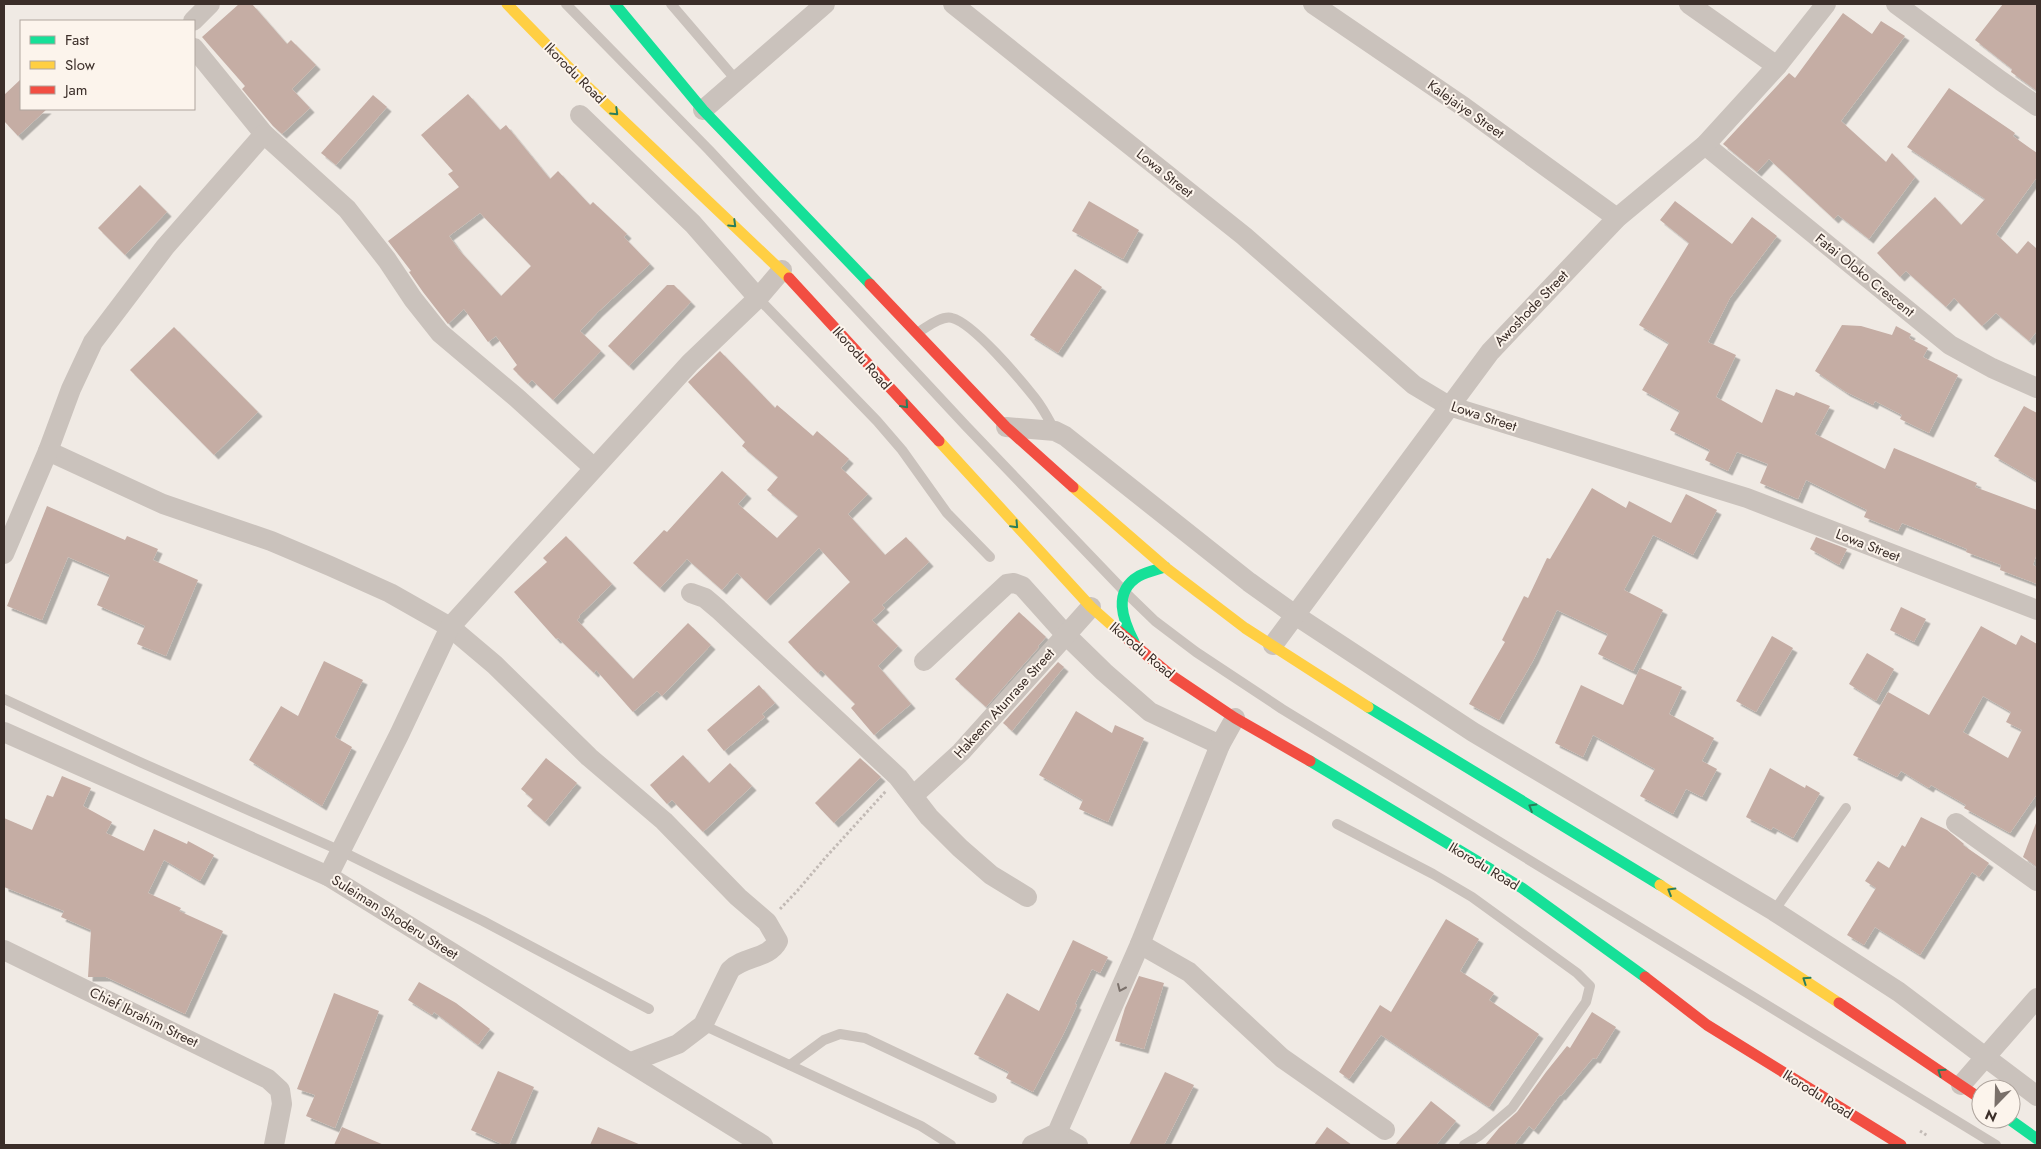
<svg xmlns="http://www.w3.org/2000/svg" width="2041" height="1149" font-family="Jost,sans-serif">
  <style>
    .building { fill: #c5ada4; fill-rule: evenodd; filter: url(#shadow) }
    .lines { fill: none; stroke-linecap: round; stroke-linejoin: round }
    .path { stroke: #c2bab5; stroke-width: 3; stroke-dasharray: 2.5 2.5; stroke-linecap: butt }
    .lane { stroke: #cac2bc; stroke-width: 10 }
    .street { stroke: #cac2bc; stroke-width: 20 }
    .fast { stroke: #16e098; stroke-width: 11 }
    .slow { stroke: #ffcf43; stroke-width: 11 }
    .jam { stroke: #f24e42; stroke-width: 11 }
    .oneway { stroke: #2a7e5b }
    .oneway2 { stroke: #7b716b }
    .labels { text-anchor: middle; dominant-baseline: central; stroke-width: 4; stroke-linejoin: round; paint-order: stroke }
    .street-label { font-size: 14px; fill: #3b2e29; stroke: #fcf4ec }
  </style>
  <defs>
    <filter id="shadow"><feDropShadow dx="4.5" dy="4.5" stdDeviation="0" flood-color="#0004"/></filter>
  </defs>
  <rect width="100%" height="100%" fill="#f0eae4"/>
  <g class="building">
    <polygon points="239,4 252,4 287,44 291,40 316,65 292,89 310,108 282,134 273,126 242,89 245,86 202,37"/>
    <polygon points="2003,4 2037,4 2037,91 2011,72 2012,69 1975,40"/>
    <polygon points="1843,13 1872,34 1881,21 1905,36 1841,121 1886,162 1892,153 1915,177 1869,239 1838,215 1834,219 1769,159 1757,172 1723,144 1789,73 1795,78"/>
    <polygon points="21,79 21,109 47,109 18,136 4,121 4,95"/>
    <polygon points="1949,88 2015,133 2013,136 2037,153 2037,177 1996,234 2017,254 2028,241 2037,249 2037,331 2029,341 1996,313 1982,326 1954,298 1946,307 1906,271 1900,277 1877,253 1935,197 1961,225 1985,199 1907,147"/>
    <path d="M468,94l32,36 6,-5 44,54 8,-8 32,34 3,-3 34,32 -3,3 26,27 -52,48 -18,19 21,20 -48,49 -21,-20 -4,4 -15,-15 4,-4 -21,-29 -8,6 -24,-33 -16,15 -25,-32 -14,-20 2,-1 -23,-30 71,-54 -11,-13 5,-3 -32,-36zM480,213l51,53 -30,30 -42,-46 -10,-14z"/>
    <polygon points="373,95 387,107 336,165 321,153"/>
    <polygon points="140,185 167,212 125,255 98,228"/>
    <polygon points="1089,201 1139,230 1123,259 1072,231"/>
    <polygon points="1675,201 1732,244 1752,217 1777,236 1730,298 1708,342 1736,355 1716,397 1762,423 1776,389 1794,396 1796,392 1830,406 1815,434 1885,469 1894,448 1977,483 1975,487 2037,510 2037,553 2033,565 2037,567 2037,584 2000,570 2001,565 1966,552 1967,549 1902,523 1898,531 1864,517 1867,510 1808,481 1806,480 1798,499 1760,483 1768,464 1737,452 1728,471 1705,460 1710,450 1670,430 1680,411 1642,390 1669,343 1639,325 1689,243 1660,220"/>
    <polygon points="1075,269 1102,287 1058,353 1030,335"/>
    <polygon points="667,285 674,285 691,302 629,366 608,346"/>
    <polygon points="1842,325 1861,326 1892,335 1896,326 1911,334 1909,338 1928,348 1923,357 1958,375 1929,433 1900,419 1902,415 1875,401 1873,405 1846,392 1815,371"/>
    <polygon points="174,327 258,412 214,455 130,370"/>
    <polygon points="720,351 775,408 777,405 813,436 817,431 849,459 841,468 868,494 848,514 885,555 906,537 929,562 882,605 885,608 872,620 898,646 878,666 911,704 874,735 851,708 855,704 821,670 818,673 788,642 850,582 819,548 766,601 737,573 722,590 687,559 660,588 633,563 664,530 667,532 722,471 747,494 738,504 777,538 798,516 767,490 778,477 742,446 745,442 688,382"/>
    <polygon points="2024,406 2037,413 2037,481 1994,456"/>
    <polygon points="1592,488 1626,508 1629,501 1671,523 1686,494 1717,510 1693,555 1653,535 1624,590 1663,610 1633,671 1598,654 1608,634 1557,610 1534,659 1499,720 1469,704 1505,642 1502,640 1524,596 1528,598 1547,558 1550,559"/>
    <polygon points="47,506 125,540 127,536 158,549 153,560 198,580 166,656 137,644 145,626 97,605 110,575 68,557 42,620 7,606"/>
    <polygon points="566,536 612,584 579,616 580,617 577,620 633,679 688,623 711,645 662,696 657,691 633,712 596,670 594,673 558,638 556,639 514,592 547,562 543,558"/>
    <polygon points="1816,537 1847,549 1839,565 1810,549"/>
    <polygon points="1901,607 1926,619 1914,642 1890,630"/>
    <polygon points="1019,612 1046,637 1038,646 1039,647 986,707 955,679"/>
    <path d="M1981,626l35,19 5,-10 16,9v150l-27,39 -46,-25 2,-3 -35,-20 -2,3 -28,-17 -4,6 -44,-22 35,-63 41,23zM1983,696l28,16 -5,10 16,8 -14,28 -45,-26z"/>
    <polygon points="1772,636 1793,648 1756,712 1736,701"/>
    <polygon points="1867,653 1894,669 1876,701 1849,684"/>
    <polygon points="324,661 363,680 335,737 352,747 322,806 249,760 281,706 298,716"/>
    <polygon points="1058,662 1064,667 1012,731 1003,723"/>
    <polygon points="1640,668 1682,687 1669,714 1714,738 1702,761 1717,769 1702,797 1686,789 1673,814 1640,796 1655,769 1593,735 1583,757 1555,743 1581,685 1623,705"/>
    <polygon points="759,685 775,703 762,714 765,717 724,751 707,730"/>
    <polygon points="1076,711 1112,733 1115,725 1144,738 1108,822 1079,809 1083,800 1039,775"/>
    <polygon points="683,755 709,783 730,763 752,786 703,832 672,800 667,804 650,785"/>
    <polygon points="546,758 577,783 545,822 527,806 533,799 521,789"/>
    <polygon points="860,758 881,777 834,823 815,803"/>
    <polygon points="1770,768 1805,788 1806,785 1820,793 1793,838 1773,827 1771,830 1746,817"/>
    <polygon points="62,776 91,788 83,806 112,822 106,833 144,851 154,829 187,844 188,841 214,855 200,881 164,860 148,893 181,908 179,911 223,931 185,1014 106,977 88,977 91,930 61,917 64,911 4,887 4,818 32,830 47,795 53,797"/>
    <polygon points="1921,817 1947,830 1964,844 1963,845 1989,863 1979,877 1972,872 1920,955 1875,927 1864,945 1847,935 1876,888 1865,881 1878,861 1889,868 1902,845 1905,847"/>
    <polygon points="2036,823 2037,824 2037,867 2023,857"/>
    <polygon points="1446,919 1479,939 1460,971 1494,993 1489,1000 1539,1034 1489,1107 1381,1035 1349,1079 1339,1072 1380,1005 1391,1012"/>
    <polygon points="1073,940 1108,957 1100,973 1092,969 1075,1004 1077,1005 1065,1031 1033,1092 1006,1078 1009,1072 974,1054 1007,993 1039,1011"/>
    <polygon points="1139,976 1164,983 1144,1049 1115,1041 1125,1008"/>
    <polygon points="419,982 456,1003 490,1029 478,1045 434,1012 432,1015 408,1000"/>
    <polygon points="334,993 379,1011 335,1128 306,1116 315,1095 297,1089"/>
    <polygon points="1592,1012 1616,1027 1596,1059 1593,1058 1561,1096 1560,1095 1534,1130 1529,1126 1514,1145 1485,1145 1499,1128 1517,1112 1546,1072 1567,1046 1570,1048"/>
    <polygon points="498,1071 534,1087 509,1145 504,1145 471,1130"/>
    <polygon points="1165,1072 1194,1085 1164,1145 1129,1145"/>
    <polygon points="1431,1101 1456,1121 1436,1145 1395,1145"/>
    <polygon points="342,1127 384,1145 334,1145"/>
    <polygon points="598,1127 641,1145 590,1145"/>
    <polygon points="1327,1127 1352,1145 1314,1145"/>
  </g>
  <g class="lines">
    <g class="path">
      <polyline points="780,909 798,890 826,857 886,791"/>
      <polyline points="1920,1131 1928,1136"/>
    </g>
    <g class="lane">
      <polyline points="566,4 709,150 966,426 1124,591 1155,621 1196,652 1282,709 1996,1145"/>
      <polyline points="671,4 737,81"/>
      <polyline points="758,298 877,421 902,450 947,513 990,557"/>
      <path d="M917,333c9,-5 24,-18 35,-15 21,5 68,61 83,80 8,10 14,22 20,33"/>
      <polyline points="4,699 142,763 341,851 483,921 649,1009"/>
      <polyline points="1337,824 1433,874 1472,897 1577,973 1590,986 1586,1002 1512,1108 1479,1136 1464,1145"/>
      <polyline points="1774,911 1846,808"/>
      <polyline points="703,1025 921,1126 951,1145"/>
      <polyline points="790,1065 824,1040 840,1034 865,1038 992,1098"/>
    </g>
    <g class="street">
      <polyline points="953,4 1244,236 1414,385 1449,406 1747,498 2037,610"/>
      <polyline points="1313,4 1464,107 1617,218"/>
      <polyline points="1689,4 1777,66"/>
      <polyline points="1896,4 2001,81 2037,106"/>
      <polyline points="193,21 210,4"/>
      <polyline points="194,48 264,134 347,209 387,260 413,299 440,333 517,398 594,468"/>
      <polyline points="703,110 825,4"/>
      <polyline points="580,115 693,224 758,298"/>
      <polyline points="1705,145 1950,345 1992,368 2037,388"/>
      <polyline points="1006,427 1055,431 1065,436 1249,582 1295,615 1473,732 1774,911 1899,992 2037,1096"/>
      <path d="M48,451l115,53 108,37 59,25 60,27 60,34 45,38 94,92 75,64 74,76 29,25 11,19c-9,18 -34,15 -48,29l-27,55 -25,19 -47,18"/>
      <polyline points="4,554 48,451 71,389 93,342 165,247 264,134"/>
      <polyline points="691,593 705,598 718,609 898,777 929,817 960,848 991,875 1027,897"/>
      <polyline points="1273,645 1490,352 1617,218 1705,145 1777,66 1826,4"/>
      <polyline points="924,661 1007,584 1014,583 1022,586 1066,635 1104,672 1150,712 1220,745"/>
      <polyline points="4,732 328,876 763,1145"/>
      <polyline points="913,796 961,752 1091,607"/>
      <polyline points="1956,823 2037,881"/>
      <polyline points="328,876 399,735 450,627 690,363 758,298 782,270"/>
      <polyline points="1140,944 1189,972 1282,1058 1385,1130"/>
      <polyline points="4,950 268,1079 280,1090 282,1104 274,1145"/>
      <polyline points="1961,1085 2037,998"/>
      <polyline points="1057,1133 1078,1145"/>
      <polyline points="1032,1145 1057,1133 1140,944 1220,745 1235,718"/>
    </g>
    <g class="fast">
      <polyline points="615,4 703,110 870,284"/>
      <path d="M1134,642c-11,-22 -22,-50 5,-66 8,-4 17,-6 26,-9"/>
      <polyline points="1368,707 1660,885"/>
      <polyline points="1310,761 1522,888 1645,977"/>
      <polyline points="2009,1119 2037,1139"/>
    </g>
    <g class="slow">
      <polyline points="507,4 589,88 789,278"/>
      <polyline points="939,441 1091,607 1117,630"/>
      <polyline points="1073,487 1165,567 1245,628 1368,707"/>
      <polyline points="1660,885 1839,1003"/>
    </g>
    <g class="jam">
      <polyline points="789,278 939,441"/>
      <polyline points="870,284 1006,427 1073,487"/>
      <polyline points="1117,630 1168,673 1235,718 1310,761"/>
      <polyline points="1645,977 1707,1025 1901,1145"/>
      <polyline points="1839,1003 1981,1099"/>
    </g>
  </g>
  <defs><path id="oneway-chevron" d="M-2-3.5L2.5 0L-2 3.5" fill="none" stroke-width="1.6" stroke-linecap="round" stroke-linejoin="round" transform="scale(1.25)"/></defs>
  <g class="oneway">
    <use href="#oneway-chevron" transform="translate(615 112) rotate(44)"/>
    <use href="#oneway-chevron" transform="translate(733 224) rotate(44)"/>
    <use href="#oneway-chevron" transform="translate(905 405) rotate(48)"/>
    <use href="#oneway-chevron" transform="translate(1015 525) rotate(47)"/>
    <use href="#oneway-chevron" transform="translate(1532 807) rotate(-149)"/>
    <use href="#oneway-chevron" transform="translate(1671 891) rotate(-149)"/>
    <use href="#oneway-chevron" transform="translate(1806 980) rotate(-146)"/>
    <use href="#oneway-chevron" transform="translate(1941 1072) rotate(-146)"/>
  </g>
  <use class="oneway2" href="#oneway-chevron" transform="translate(1121 988) rotate(114)"/>
  <g class="labels">
    <g class="street-label">
      <text transform="translate(575 73) rotate(45)">Ikorodu Road</text>
      <text transform="translate(1466 109) rotate(35)">Kalejaiye Street</text>
      <text transform="translate(1165 173) rotate(39)">Lowa Street</text>
      <text transform="translate(1865 275) rotate(39)">Fatai Oloko Crescent</text>
      <text transform="translate(1531 308) rotate(-46)">Awoshode Street</text>
      <text transform="translate(862 358) rotate(48)">Ikorodu Road</text>
      <text transform="translate(1484 416) rotate(18)">Lowa Street</text>
      <text transform="translate(1868 545) rotate(21)">Lowa Street</text>
      <text transform="translate(1142 650) rotate(40)">Ikorodu Road</text>
      <text transform="translate(1004 703) rotate(-48)">Hakeem Atunrase Street</text>
      <text transform="translate(1484 866) rotate(31)">Ikorodu Road</text>
      <text transform="translate(395 917) rotate(32)">Suleiman Shoderu Street</text>
      <text transform="translate(144 1017) rotate(26)">Chief Ibrahim Street</text>
      <text transform="translate(1818 1094) rotate(32)">Ikorodu Road</text>
    </g>
  </g>
  <rect width="2041" height="1149" fill="none" stroke="#3b2e29" stroke-width="10"/>
  <rect x="20" y="20" width="175" height="90" fill="#fcf4ec" stroke="#afa59e"/>
  <rect x="30" y="36" width="25" height="8" fill="#16e098" stroke="#afa59e"/>
  <text x="65" y="45" font-size="15" fill="#3b2e29">Fast</text>
  <rect x="30" y="61" width="25" height="8" fill="#ffcf43" stroke="#afa59e"/>
  <text x="65" y="70" font-size="15" fill="#3b2e29">Slow</text>
  <rect x="30" y="86" width="25" height="8" fill="#f24e42" stroke="#afa59e"/>
  <text x="65" y="95" font-size="15" fill="#3b2e29">Jam</text>
  <g transform="translate(1996 1104) rotate(203)"><circle r="24" fill="#fcf4ec" stroke="#afa59e"/>
  <path d="M0-4L9 19L0 12L-9 19Z" fill="#7a706a"/>
  <text y="-8" font-size="14" font-weight="bold" text-anchor="middle" fill="#3b2e29">N</text>
  </g>
</svg>
